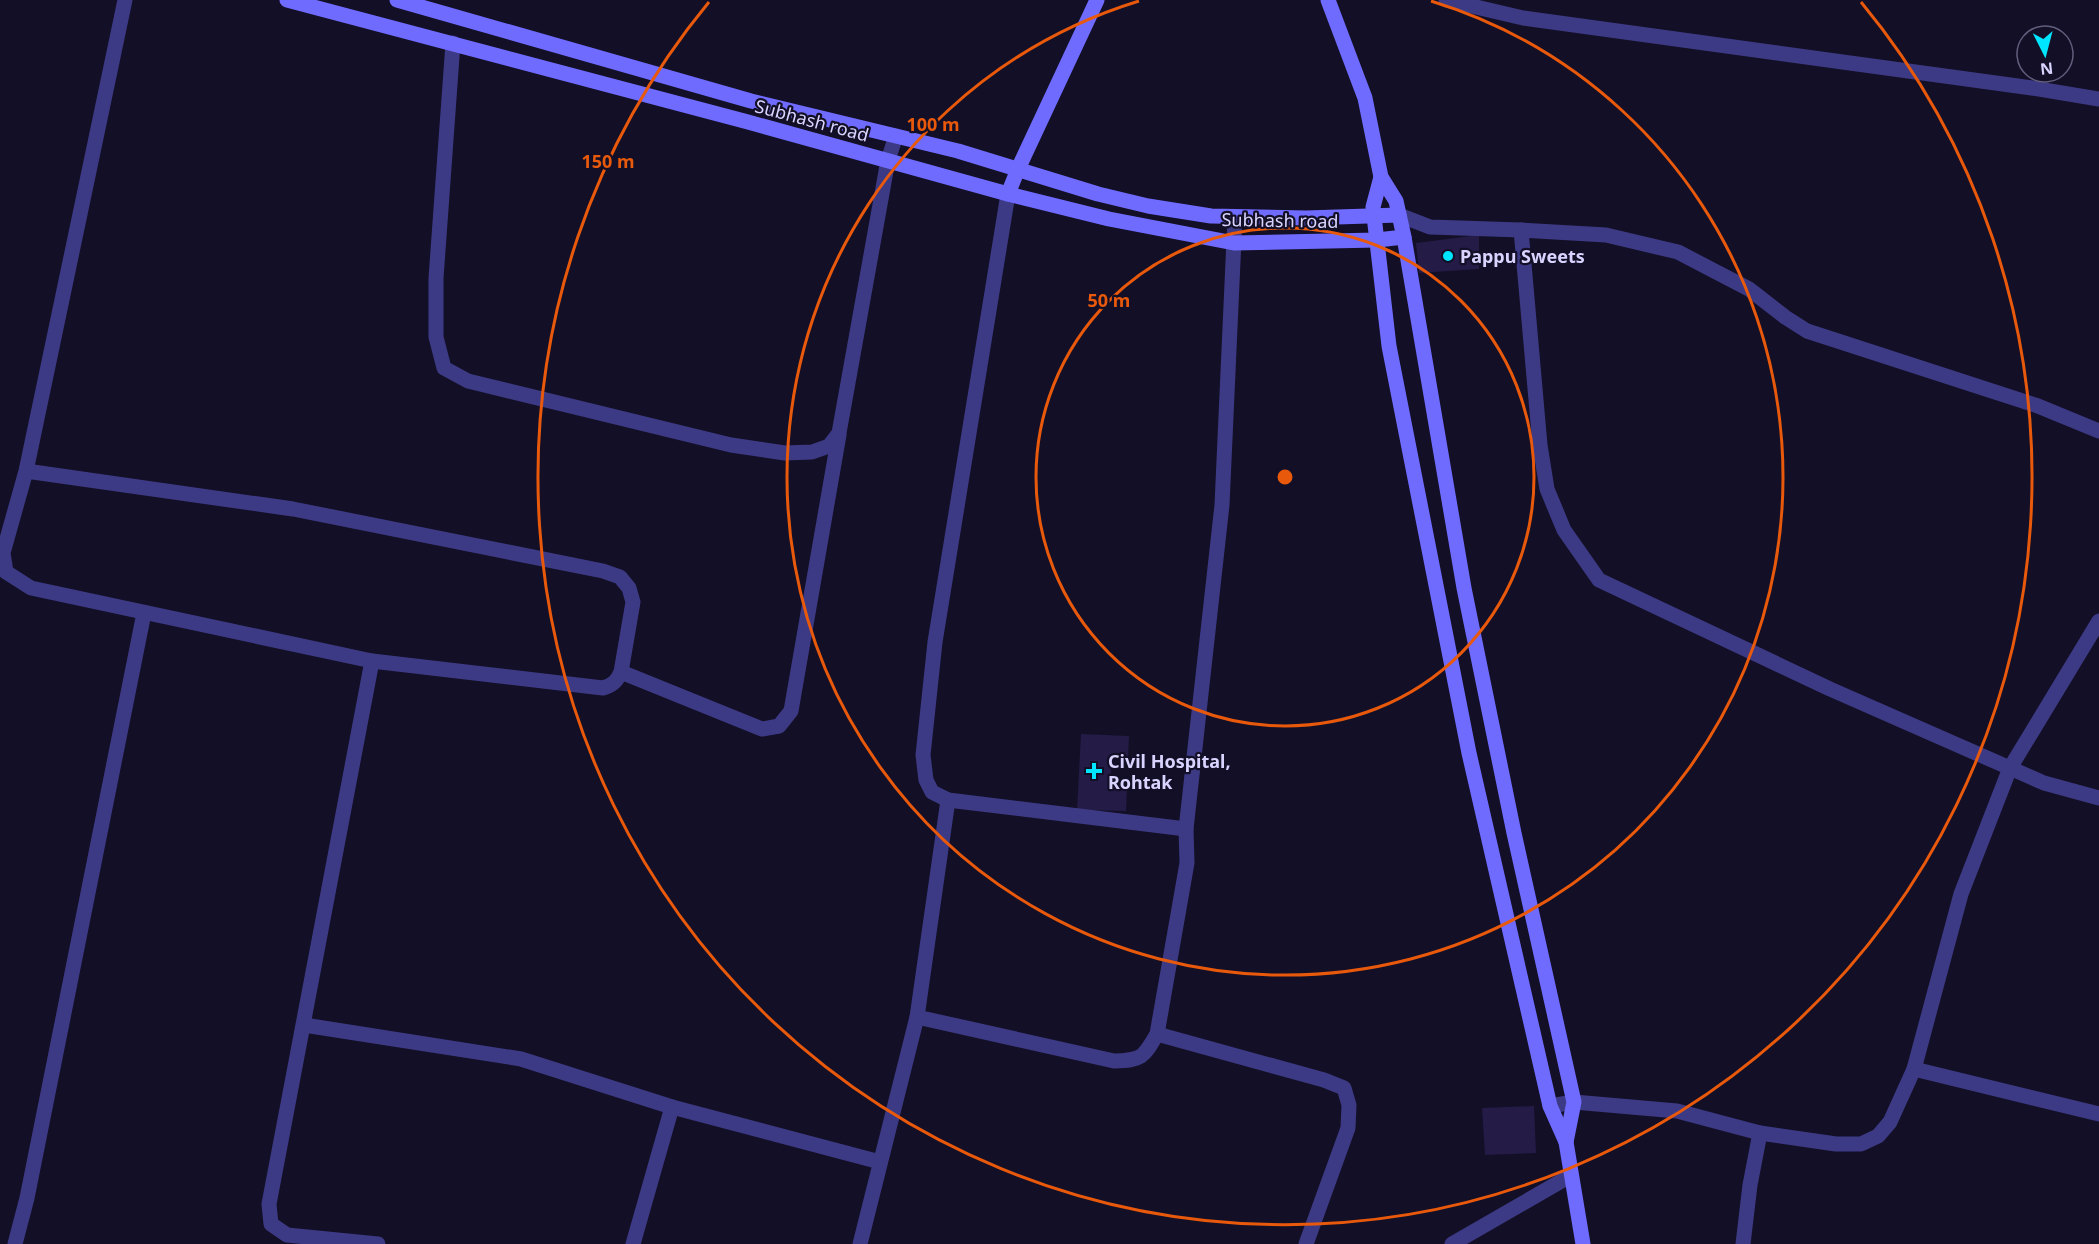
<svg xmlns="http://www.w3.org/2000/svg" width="2099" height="1244" font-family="'Noto Sans',sans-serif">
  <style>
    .building { fill: #241b47 }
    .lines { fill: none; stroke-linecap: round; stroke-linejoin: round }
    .street { stroke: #3d3a85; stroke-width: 15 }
    .secondary { stroke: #6f6bff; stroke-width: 15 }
    .ring { fill: none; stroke: #e8590c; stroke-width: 3 }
    .poi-dot { fill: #00e5ff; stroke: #130f26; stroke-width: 2 }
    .labels { text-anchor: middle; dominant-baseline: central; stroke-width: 4.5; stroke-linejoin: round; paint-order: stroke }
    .street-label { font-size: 18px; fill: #d9d4ff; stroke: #130f26 }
    .poi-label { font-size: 18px; font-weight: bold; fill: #d9d4ff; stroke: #130f26; text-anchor: start }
    .centre { fill: #e8590c; stroke: #130f26; stroke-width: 3 }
    .ring-label { font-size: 18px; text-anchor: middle; font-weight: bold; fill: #e8590c; stroke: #130f26; stroke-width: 4.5; stroke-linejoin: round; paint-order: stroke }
  </style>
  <rect width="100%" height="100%" fill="#130f26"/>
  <g class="building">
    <polygon points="1479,235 1479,269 1419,273 1416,243"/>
    <polygon points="1081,734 1129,736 1128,759 1112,758 1110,786 1127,787 1126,811 1077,810"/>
    <polygon points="1534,1106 1536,1153 1485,1155 1482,1108"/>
  </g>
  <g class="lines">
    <g class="street">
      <polyline points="1446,0 1523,18 2032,88 2099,99"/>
      <polyline points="453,43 436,278 436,337 444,368 468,381 731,445 785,453 812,452 829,446 839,433 888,160 896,136"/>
      <polyline points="1008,194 935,642 923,755 926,780 932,792 948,800 1186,829"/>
      <polyline points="1399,215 1430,227 1521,230 1606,235 1678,252 1749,289 1785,317 1807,331 2038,406 2099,431"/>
      <polyline points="1521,230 1540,445 1547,489 1564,530 1599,580 1830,689 2010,768 2044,783 2099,798"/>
      <path d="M26,471l267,38 310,62 17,6 9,11 4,14 -12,70c-4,9 -8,13 -18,16l-231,-27 -341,-73 -25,-16 -3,-19 23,-82 99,-471"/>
      <polyline points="372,661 269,1204 271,1224 287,1235 378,1244"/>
      <polyline points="621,672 762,729 779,726 791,711 839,435"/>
      <path d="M917,1017l197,44c28,-1 29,-3 43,-27l30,-171 -1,-34 36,-324 13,-288"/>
      <polyline points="304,1025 521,1059 672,1107 633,1244"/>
      <polyline points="1157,1034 1324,1080 1344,1088 1349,1105 1348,1128 1306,1244"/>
      <polyline points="1914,1069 2099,1114"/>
      <polyline points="1550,1106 1574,1102 1677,1111 1760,1133 1836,1144 1861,1144 1878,1136 1890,1122 1914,1069 1961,894 2010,768 2099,621"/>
      <polyline points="672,1107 880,1162"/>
      <polyline points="15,1244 27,1198 144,613"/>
      <polyline points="860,1244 917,1017 948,800"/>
      <polyline points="1452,1244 1570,1176"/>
      <polyline points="1743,1244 1750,1185 1760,1133"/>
    </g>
    <g class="secondary">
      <polyline points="287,0 748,122 1008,194 1109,219 1234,243 1377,240 1404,237"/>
      <polyline points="397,0 751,101 958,151 1098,194 1148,206 1211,216 1306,218 1399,215"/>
      <polyline points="1328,0 1365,98 1381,177 1396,201 1404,237 1464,588 1514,833 1574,1102 1566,1142"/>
      <polyline points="1381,177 1373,207 1389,346 1469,753 1550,1106 1566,1142 1583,1244"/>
      <polyline points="1008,194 1018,169 1097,0"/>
    </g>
  </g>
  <g class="ring">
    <circle cx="1285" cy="477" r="249"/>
    <path d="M1431 1A498 498 0 1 1 1139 1"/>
    <path d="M1861 2A747 747 0 1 1 709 2"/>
  </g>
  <g class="poi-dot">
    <circle cx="1448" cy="256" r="6"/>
    <path d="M1091 762h6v6h6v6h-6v6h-6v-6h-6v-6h6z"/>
  </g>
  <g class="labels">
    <g class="street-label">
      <text transform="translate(812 120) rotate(15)">Subhash road</text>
      <text transform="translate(1280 220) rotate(1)">Subhash road</text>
    </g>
    <g class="poi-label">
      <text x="1460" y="256">Pappu Sweets</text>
      <text x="1108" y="761">Civil Hospital,<tspan x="1108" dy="21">Rohtak</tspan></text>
    </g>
  </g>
  <circle cx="1285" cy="477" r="9" class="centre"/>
  <g class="ring-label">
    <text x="933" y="131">100 m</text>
    <text x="608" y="168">150 m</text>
    <text x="1109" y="307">50 m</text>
  </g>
  <g transform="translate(2045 54) rotate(174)"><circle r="28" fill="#130f26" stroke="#625e7d" stroke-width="1.5"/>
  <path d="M0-4.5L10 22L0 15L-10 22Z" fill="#00e5ff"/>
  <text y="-9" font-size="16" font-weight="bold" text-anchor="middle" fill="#d9d4ff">N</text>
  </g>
</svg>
